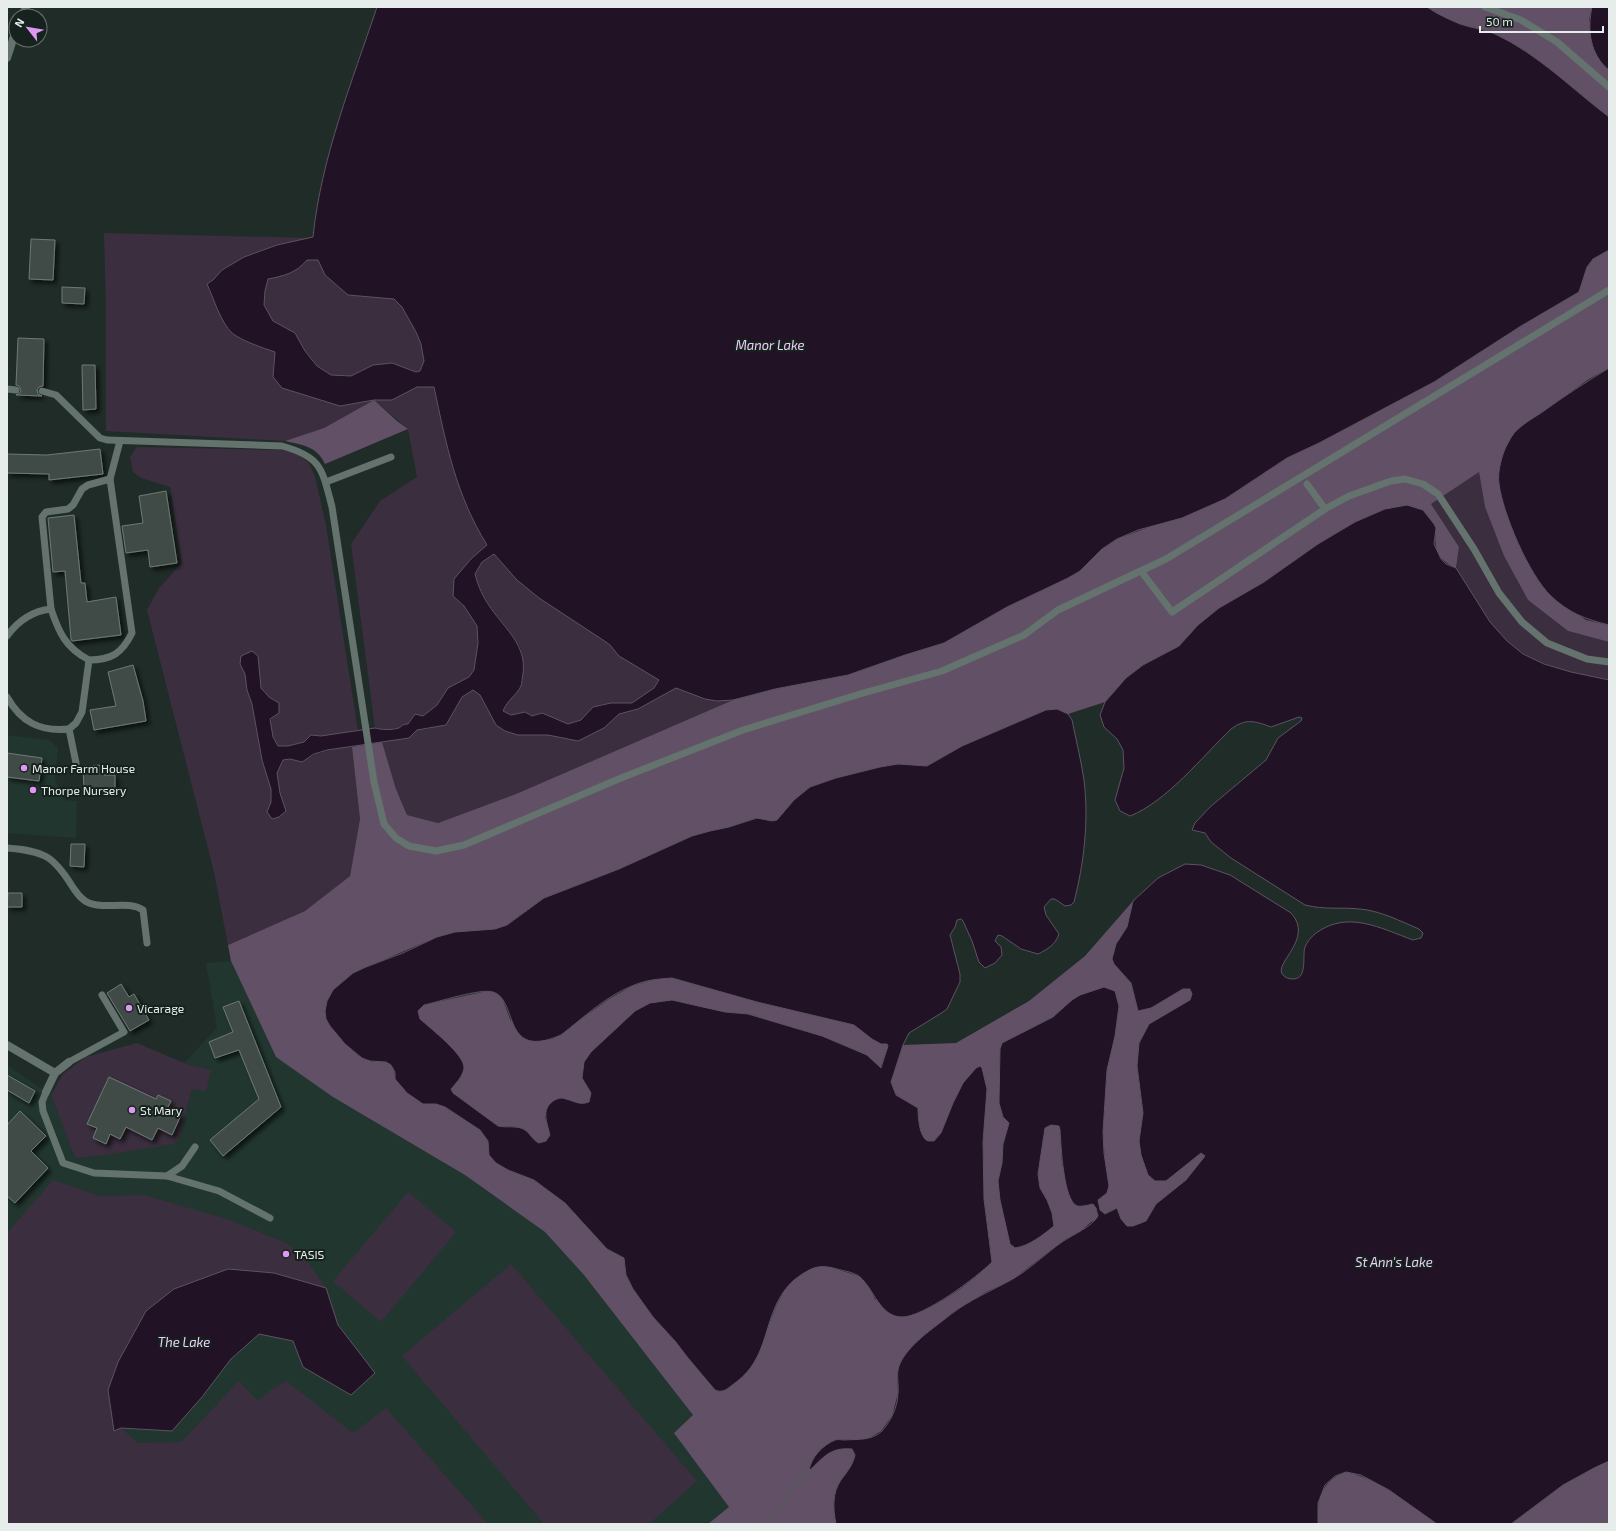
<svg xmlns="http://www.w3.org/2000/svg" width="1616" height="1531" font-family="'Exo 2',sans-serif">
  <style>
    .built { fill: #223630 }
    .green { fill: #3b2e3f }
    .forest { fill: #625067 }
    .water { fill: #211225; stroke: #5c5460; fill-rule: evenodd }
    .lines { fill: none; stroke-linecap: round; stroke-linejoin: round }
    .stream { stroke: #5c5460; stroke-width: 5 }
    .building { fill: #3f4c47; stroke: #6c7a74; filter: url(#shadow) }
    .lane { stroke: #64736d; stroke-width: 7 }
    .street { stroke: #64736d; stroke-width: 8 }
    .poi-dot { fill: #de98f2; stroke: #16221e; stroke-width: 1.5 }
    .labels { text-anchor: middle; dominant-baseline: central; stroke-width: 4; stroke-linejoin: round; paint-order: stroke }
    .poi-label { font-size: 12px; fill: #e6edeb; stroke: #16221e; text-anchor: start }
    .water-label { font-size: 13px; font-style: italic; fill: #f1cdfb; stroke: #16221e }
  </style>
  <defs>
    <filter id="shadow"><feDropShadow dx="3.5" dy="3.5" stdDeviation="2" flood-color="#0009"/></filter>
  </defs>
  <rect width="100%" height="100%" fill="#202c28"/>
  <g class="built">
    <polygon points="7,735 49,740 58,748 55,780 64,800 77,801 76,838 7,833"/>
    <polygon points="231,961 276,1057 465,1175 545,1232 584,1275 694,1415 765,1524 7,1524 7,1065 51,1095 75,1158 179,1139 192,1089 211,1070 184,1063 217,1028 206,963"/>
  </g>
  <g class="green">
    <path d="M104,233l209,5 -36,7 -33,12 -22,13 -9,10 -6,3 7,15 42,47 19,7 -2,25 44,21 23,8 34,-6h18l25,-13h17c12,57 22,108 53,158l-16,14 -18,37 11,10 13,20 1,17 -4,27 -5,7 -21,11 -11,17 -14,11 -8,-2 -7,10c-5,0 -6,2 -9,4 -7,2 -17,2 -24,0l-24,-184 29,-43 37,-24 -9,-48 -34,-29 -50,28 -39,13 -179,-10v-123z"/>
    <path d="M307,260h11l7,15 23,20 46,4 8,8 14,25 5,12 3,17 -4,10 -4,1 -24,-9 -19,2 -22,11 -20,-1 -14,-9 -12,-15 -10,-18 -22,-12 -9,-16 1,-14 3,-13c16,-2 28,-5 39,-18z"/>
    <path d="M137,447l144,3 15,3 13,10 6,14 11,48 32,206 -37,5 -10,-1 -7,7 -16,4h-10c-10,-19 -9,-25 1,-43l-10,-6 -8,-9 -3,-32 -18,8 5,10 2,16 5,14 10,56 9,29v13l-4,10 19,-1 -6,-18 -3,-21 6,-12 7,-1 12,3c18,-11 29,-13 50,-15l8,72 -10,57 -45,35 -77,34 -14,-73 -67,-262 12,-22 23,-25 -12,-76 -29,-9 -8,-6 -3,-15z"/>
    <path d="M1479,471l6,36 19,49 24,44 40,31 41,11v38c-35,-7 -75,-13 -102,-39 -21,-19 -36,-48 -51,-73l3,-21 -28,-43z"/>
    <polygon points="494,554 517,580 539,598 603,640 610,645 620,656 659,680 654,688 632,703 611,703 593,707 581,720 568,724 542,713 532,716 525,712 511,715 503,711 508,701 521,686 521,648 507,628 491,608 478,587 475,574 482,561"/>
    <polygon points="676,688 705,699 733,700 516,794 438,823 407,815 396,789 382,742 409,738 417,730 429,729 453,714 462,697 473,690 480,695 487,710 518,735 548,735 578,741 604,728 619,714 638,709"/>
    <polygon points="137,1043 184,1063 211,1070 206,1091 192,1089 179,1139 173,1144 105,1155 75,1158 51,1095 63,1074 86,1057"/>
    <polygon points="53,1180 100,1196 144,1195 230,1220 286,1243 304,1257 326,1288 274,1273 146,1311 118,1362 108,1390 121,1428 138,1443 181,1442 239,1381 258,1401 271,1390 286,1381 353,1433 386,1408 488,1524 7,1524 7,1233"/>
    <polygon points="408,1192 456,1232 381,1322 333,1281"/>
    <polygon points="511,1264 697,1481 649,1524 544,1524 402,1356"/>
  </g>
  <g class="forest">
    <path d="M1427,7h165l-3,13 15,46 5,4v47c-37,-28 -71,-63 -114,-83 -11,-5 -24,-6 -35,-10 -12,-5 -23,-10 -33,-17z"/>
    <path d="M1609,250v118l-20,11 -72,51 -13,76 20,50 17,28 9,11 36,25 23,5v17l-41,-11 -40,-31 -24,-44 -19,-49 -6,-35 -48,32 28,43 -3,21c-20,-9 -22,-19 -20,-40l-51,-19 -30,13 -37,22 -54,38 -66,43 -19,21 -36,19 -17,13 -21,24 -37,12 -11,-5 -11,1 -84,36 -35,20 -29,-2 -18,3 -44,11 -26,9 -16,13 -17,20 -5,1 -16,-3 -27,9 -37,9 -73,33 -75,29 -37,27 -12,4 -58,8 -84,36 -20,17 -6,11 -2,10c10,16 26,46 45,50 7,2 15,-2 21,4 3,4 4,9 4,14l28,25h13l9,3 35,23 8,11 1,14 19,15 26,10 31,23 42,46 17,9 2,17 7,14 20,28 22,24 67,37 12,-15 23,-59 7,-13 12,-14 18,-10 12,-1 33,10 11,12 5,11 28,18c33,-8 65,-32 89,-55l-8,-63 -1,-57 4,-53 -34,14 -12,30 -7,8c-1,0 -6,0 -6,0 -9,-3 -10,-26 -10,-33l-22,-13 -5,-13 12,-37 53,-2 73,-42 56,-45 48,-55 -6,26 -11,17 -2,20 17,19 7,28 13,-3 31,-19h8l2,5 -2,6 -9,6 -44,60 6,47 -4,28 27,40 35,-28 5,3 -20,24 -30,24 -10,17 -13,5h-7l-5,-7 -4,-11 -13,6 -4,-4 -2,-10 9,-7 -4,-61 4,-62 8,-34 4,-30 -47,-6 -19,17 -51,26 -2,6 -1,54 4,14 6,6 -6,21 -1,19 -4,18 23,66 23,-13 8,-21 -5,-13 -7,-12 -2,-14 7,-46 6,-3 8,1 1,4 2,35 23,41 8,-2 3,4 2,8 -2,4 -5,2 -9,8 -19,11 -51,39 -26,12 -34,21 -39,33 -16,29 1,18 -6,23 -11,15 -10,6 -7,2 -28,1 -5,11 10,-3 11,1 3,6c-2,10 -8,17 -14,25 -9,13 -8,29 -5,44h-128l21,-17 -55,-74 19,-18 -109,-140 -39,-43 -80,-57 -132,-78 -57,-40 -45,-96 -3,-16 77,-34 45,-35 10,-57 -8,-72 30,-5 14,47 11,26 31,8 78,-29 217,-94 42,-11 73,-14 57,-20 39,-12 63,-36 61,-29 12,-7 22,-22 15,-10 108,-40 62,-41 32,-15 115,-61 87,-56 57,-34 9,-25 6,-8z"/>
    <path d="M374,400l23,21 11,8 -83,35c-8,-18 -23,-19 -40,-23l39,-13z"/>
    <path d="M672,978l85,24 97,23 18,14 15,5 1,2 -8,23 -13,-14 -45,-19 -74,-22 -23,-2 -143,66 9,15 -2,9 -7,2 -21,-6 -16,19 5,18 -4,6 -7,2c-6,-3 -9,-9 -14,-13 -7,-5 -19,-2 -27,-4l-45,-33 -2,-4 10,-12 -4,-23 -37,-35 -2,-8 5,-6 64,-14 6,1 6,2 4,6 7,19 19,21 24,-1 56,-40 23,-13 23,-7z"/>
    <polygon points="1609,1461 1609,1524 1511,1524 1563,1485 1594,1468"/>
    <path d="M1346,1472c34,7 63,32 91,52h-119c-2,-24 4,-44 28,-52z"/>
  </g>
  <g class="water">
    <path d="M377,7h1050c10,7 21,12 33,17 11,4 24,5 35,10 43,20 77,55 114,83v133l-16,9 -6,8 -8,25 -58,34 -87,56 -115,61 -32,15 -62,41 -43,19 -44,12 -21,9 -15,10 -22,22 -12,7 -61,29 -63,36 -39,12 -57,20 -73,14 -42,11 -16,1 -12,-2 -29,-11 -38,21 -19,5 -15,14 -26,13 -30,-6h-30l-13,-4 -9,-6 -16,-30 -7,-5 -11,7 -16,28 -29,5 -8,8 -82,12 -13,4 -12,8 -12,-3 -7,1 -6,13 3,20 6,18 -7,6 -7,2 -5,-7 4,-10v-13l-9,-29 -10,-56 -5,-14 -2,-16 -5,-10 1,-8 11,-5 6,5 3,32 8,9 10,6v10l-9,6 3,18 5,9h10l16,-4 7,-7 10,1 54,-8c7,2 17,2 24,0 3,-2 4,-4 9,-4l7,-10 8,2 14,-11 11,-17 21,-11 5,-7 4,-27 -1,-17 -13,-20 -11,-10 1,-17 17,-20 16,-14c-31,-50 -41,-101 -53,-158h-17l-25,13h-18l-34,6 -58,-18 -9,-11 2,-25c-12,-4 -33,-11 -43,-19 -11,-10 -19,-36 -25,-49l6,-4 9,-10 22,-13 33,-12 36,-8c8,-79 39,-155 64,-230zM307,260h11l7,15 23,20 46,4 8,8 14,25 5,12 3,17 -4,10 -4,1 -24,-9 -19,2 -22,11 -20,-1 -14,-9 -12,-15 -10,-18 -22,-12 -9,-16 1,-14 3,-12c16,-3 28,-6 39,-19zM494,554l23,26 22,18 64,42 7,5 9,11 40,24 -5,8 -22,15h-21l-18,4 -12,13 -13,4 -26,-11 -10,3 -7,-4 -14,3 -8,-4c5,-12 14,-16 18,-25 1,-3 1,-8 2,-12 4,-29 -18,-45 -33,-67 -7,-10 -12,-21 -15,-33l7,-12z"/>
    <path d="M1592,7h17v63c-19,-15 -22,-40 -17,-63z"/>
    <path d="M1609,368v257c-24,-6 -40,-12 -58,-29 -22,-21 -48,-82 -52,-112 -2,-11 3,-31 9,-41 2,-4 5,-9 8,-12 7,-7 17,-13 25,-18 22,-16 45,-31 68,-45z"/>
    <path d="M1407,505l16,5 11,14 2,4 -2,16 7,15 5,5 10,4 34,54 17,19 16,13 21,10 27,8 38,8v781l-15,7 -31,17 -52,39h-74l-48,-34 -28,-15 -15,-3 -11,4 -10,9 -7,18v21h-482c-3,-15 -4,-31 5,-44 6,-8 12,-15 14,-25l-3,-6c-22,-2 -28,8 -43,22 2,-14 14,-26 26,-31 3,-1 7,0 9,0 13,-1 28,1 38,-9 9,-10 16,-25 16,-38 1,-10 -2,-18 1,-27 8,-21 35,-38 51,-51 19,-15 41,-24 61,-35 18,-10 34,-26 51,-38 10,-7 30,-15 36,-26l-2,-8 -3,-4c-5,1 -11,3 -16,2 -14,-6 -16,-62 -17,-76l-1,-4 -8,-1 -6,3 -7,46 2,14 7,12 5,13 2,13c-11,9 -25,20 -39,22l-5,-4 -10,-44 -2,-19 4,-18 1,-19 6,-21 -6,-6 -4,-14 1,-54 2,-6 51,-26 19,-17 8,-5 24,-8 11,4 4,15 -4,30 -8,34 -4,62 1,21 5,33 -2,7 -9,7 2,10 5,4 12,-6 4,11 6,7h6l13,-5 10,-17 30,-24 19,-24 -4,-3 -35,28h-11l-7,-6 -7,-20 -2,-14 4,-28 -6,-47 2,-23 10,-19 41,-24 2,-6 -2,-5h-7l-32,19 -13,3 -7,-28 -17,-19 -2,-5 4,-15 11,-17 6,-26 25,-23 27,-14 16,1 29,10 61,38c24,26 -19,51 -8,62 2,3 7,4 11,4 14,-1 8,-24 11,-32 2,-5 6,-10 11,-14 32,-23 64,-5 97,7l8,-2 2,-5 -4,-4c-19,-8 -38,-18 -59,-20 -19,-2 -35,1 -55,-4l-74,-47 -20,-16 -6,-9 -13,-3 3,-7 15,-16 56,-47 12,-22 23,-17 1,-3 -3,-1 -28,10c-16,-6 -25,-9 -40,2 -28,27 -65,73 -101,87l-10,-5 -5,-11 9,-32 -1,-18 -6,-11 -13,-12 -4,-12 5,-13 21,-24 17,-13 36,-19 19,-21 21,-17 45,-26 54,-38 37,-22 30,-13z"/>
    <path d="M1057,709l11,5 4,6c4,20 9,40 12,60 5,41 0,83 -10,122l-3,3 -6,1 -10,-7h-4l-7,8 2,8 13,19c-4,11 -11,15 -21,20l-17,-5 -19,-13 -4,-1 -3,6 6,6 1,8 -7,8 -10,5 -6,-6 -7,-21 -9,-20 -2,-2 -4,1 -2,7 -5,8 10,39v8l-13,27 -4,3 -34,21 -6,12 -12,37 5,13 22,13c0,7 1,30 10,33 0,0 5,0 6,0l7,-8 12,-30 10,-20 13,-15 4,-2 2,2 5,21 -4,53 1,57 8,63c-15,15 -68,55 -90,55 -22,0 -28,-28 -42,-40 -6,-5 -16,-6 -23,-8 -17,-5 -25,-2 -39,8 -9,6 -16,16 -21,26 -15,32 -12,60 -46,83 -5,4 -9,7 -16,4l-27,-32 -13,-17 -22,-24 -20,-28 -7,-14 -2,-17 -17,-9 -42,-46 -31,-23 -26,-10 -12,-7 -7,-8 -1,-14 -8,-11 -35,-23 -9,-3h-13l-16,-11 -12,-14v-7l-4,-7 -5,-3 -16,-1 -8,-3 -17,-14 -15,-18 -4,-7 -1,-8 2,-10 6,-11 20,-17 13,-6 37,-14 34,-16 18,-5 40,-3 12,-4 37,-27 75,-29 73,-33 18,-5 19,-4 28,-9 15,3 5,-1 17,-20 16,-13 26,-9 44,-11 18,-3 29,2 35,-20 84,-36zM672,978l85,24 97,23 18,14 9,5h6l1,2 -7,22 -14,-13 -45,-19 -74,-22 -23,-2 -53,-12 -22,3 -15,8 -44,41 -7,10 -2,16 9,15 -2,9c-10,4 -16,-2 -27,-4 -3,0 -6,1 -9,3 -12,9 -6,21 -3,34l-4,6 -7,2c-7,-3 -9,-10 -14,-13 -7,-5 -19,-2 -27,-4l-45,-33 -2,-4c5,-6 12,-13 13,-21 1,-13 -34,-40 -44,-49l-2,-8 6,-6c14,-3 57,-17 69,-13 26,8 8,69 68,43 22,-17 45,-39 71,-49 13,-6 26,-7 40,-8z"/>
    <polygon points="228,1269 274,1273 326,1288 338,1325 375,1373 351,1395 303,1367 293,1341 259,1334 231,1359 202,1397 172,1431 121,1428 114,1431 108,1390 118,1362 146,1311 174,1289"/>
  </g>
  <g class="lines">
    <g class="stream">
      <polyline points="764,1524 809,1471"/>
      <polyline points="1600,1524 1609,1518"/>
    </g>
  </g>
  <g class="building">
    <polygon points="31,239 55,240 53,280 29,279"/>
    <polygon points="62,287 85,288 84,304 62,303"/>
    <polygon points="18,338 44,339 43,386 39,387 37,390 38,394 42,396 16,395 20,393 21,390 19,386 16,385"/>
    <polygon points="82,365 95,365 96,409 83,410"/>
    <polygon points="100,449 103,474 49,480 49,474 7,473 7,454 47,455"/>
    <polygon points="166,491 177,563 150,567 148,550 126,553 122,526 143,523 139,496"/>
    <polygon points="74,515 81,583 85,583 87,602 116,597 121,635 72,641 71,639 65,571 53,572 48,518"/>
    <polygon points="133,665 143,701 146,721 94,730 90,710 116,706 108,672"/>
    <polygon points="7,753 42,758 39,781 7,777"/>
    <polygon points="103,765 104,775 115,775 115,789 84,790 83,766"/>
    <polygon points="71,844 85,844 84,867 70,866"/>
    <polygon points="8,893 22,893 22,907 7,907"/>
    <polygon points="121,984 129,997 134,994 149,1020 130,1031 107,993"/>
    <polygon points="239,1001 281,1107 223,1156 210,1140 259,1099 239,1050 215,1058 209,1042 233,1032 223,1007"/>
    <polygon points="7,1075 35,1091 29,1103 7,1090"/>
    <polygon points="109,1077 156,1099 158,1095 171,1101 167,1109 181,1115 172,1135 158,1128 152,1140 126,1127 120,1139 110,1134 106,1144 93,1138 97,1128 87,1124"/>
    <polygon points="20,1111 46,1136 31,1151 48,1168 15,1203 7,1196 7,1125"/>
  </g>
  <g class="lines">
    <g class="lane">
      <polyline points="1485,7 1521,20 1557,42 1609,87"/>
      <polyline points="7,389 16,390"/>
      <path d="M42,391l14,4 44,43 7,2 175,6c40,11 40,23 50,61l42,275 10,42 12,14 13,8 27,5 28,-6 157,-67 122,-48 117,-36 82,-23 82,-36 34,-25 108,-51 443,-269"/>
      <polyline points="326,482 391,457"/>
      <polyline points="1307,484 1325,509"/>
      <polyline points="1141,571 1172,612 1325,509 1349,496 1391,481 1405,479 1423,484 1438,494 1474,549 1499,593 1522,622 1547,643 1587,659 1609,662"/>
      <path d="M51,609c8,24 15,39 38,51"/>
      <path d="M7,636c11,-15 25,-25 44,-27l-9,-92 4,-5 22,-3 5,-4 9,-16 6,-4 22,-6"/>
      <path d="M7,697c14,25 33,35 62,32"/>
      <path d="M76,763l-7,-34 7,-6 6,-11 7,-52c23,0 33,-7 43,-27l-22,-154 10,-38"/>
      <path d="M7,848c36,3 46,7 65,38 5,7 9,14 17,17 17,7 39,-3 54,7l4,33"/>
      <polyline points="69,1062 124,1032 102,995"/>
      <polyline points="46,1092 42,1102 43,1111 63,1163 94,1173 167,1176 182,1166 195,1147"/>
      <polyline points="167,1176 219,1191 270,1218"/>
    </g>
    <g class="street">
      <polyline points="22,16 26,7"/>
      <polyline points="7,58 16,30"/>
      <polyline points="7,1045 55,1073"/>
      <polyline points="46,1092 55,1073 69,1062"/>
    </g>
  </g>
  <g class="poi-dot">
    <circle cx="24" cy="768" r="4"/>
    <circle cx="33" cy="790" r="4"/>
    <circle cx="129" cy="1008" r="4"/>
    <circle cx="132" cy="1110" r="4"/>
    <circle cx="286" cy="1254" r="4"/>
  </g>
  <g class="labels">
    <g class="poi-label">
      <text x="32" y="768">Manor Farm House</text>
      <text x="41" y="790">Thorpe Nursery</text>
      <text x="137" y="1008">Vicarage</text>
      <text x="140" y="1110">St Mary</text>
      <text x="294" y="1254">TASIS</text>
    </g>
    <g class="water-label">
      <text x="770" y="345">Manor Lake</text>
      <text x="1394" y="1262">St Ann's Lake</text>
      <text x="184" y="1342">The Lake</text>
    </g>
  </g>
  <rect width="1616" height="1531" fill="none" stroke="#e6edeb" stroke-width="16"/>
  <g transform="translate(28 28) rotate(301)"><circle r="19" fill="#16221e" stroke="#697370"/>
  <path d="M0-3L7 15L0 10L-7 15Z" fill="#de98f2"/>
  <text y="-6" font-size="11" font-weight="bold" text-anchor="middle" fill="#e6edeb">N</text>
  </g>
  <path d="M1480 26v6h123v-6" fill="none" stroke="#e6edeb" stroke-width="2"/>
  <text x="1486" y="26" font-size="12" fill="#e6edeb" stroke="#16221e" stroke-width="3" paint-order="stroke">50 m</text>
</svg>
